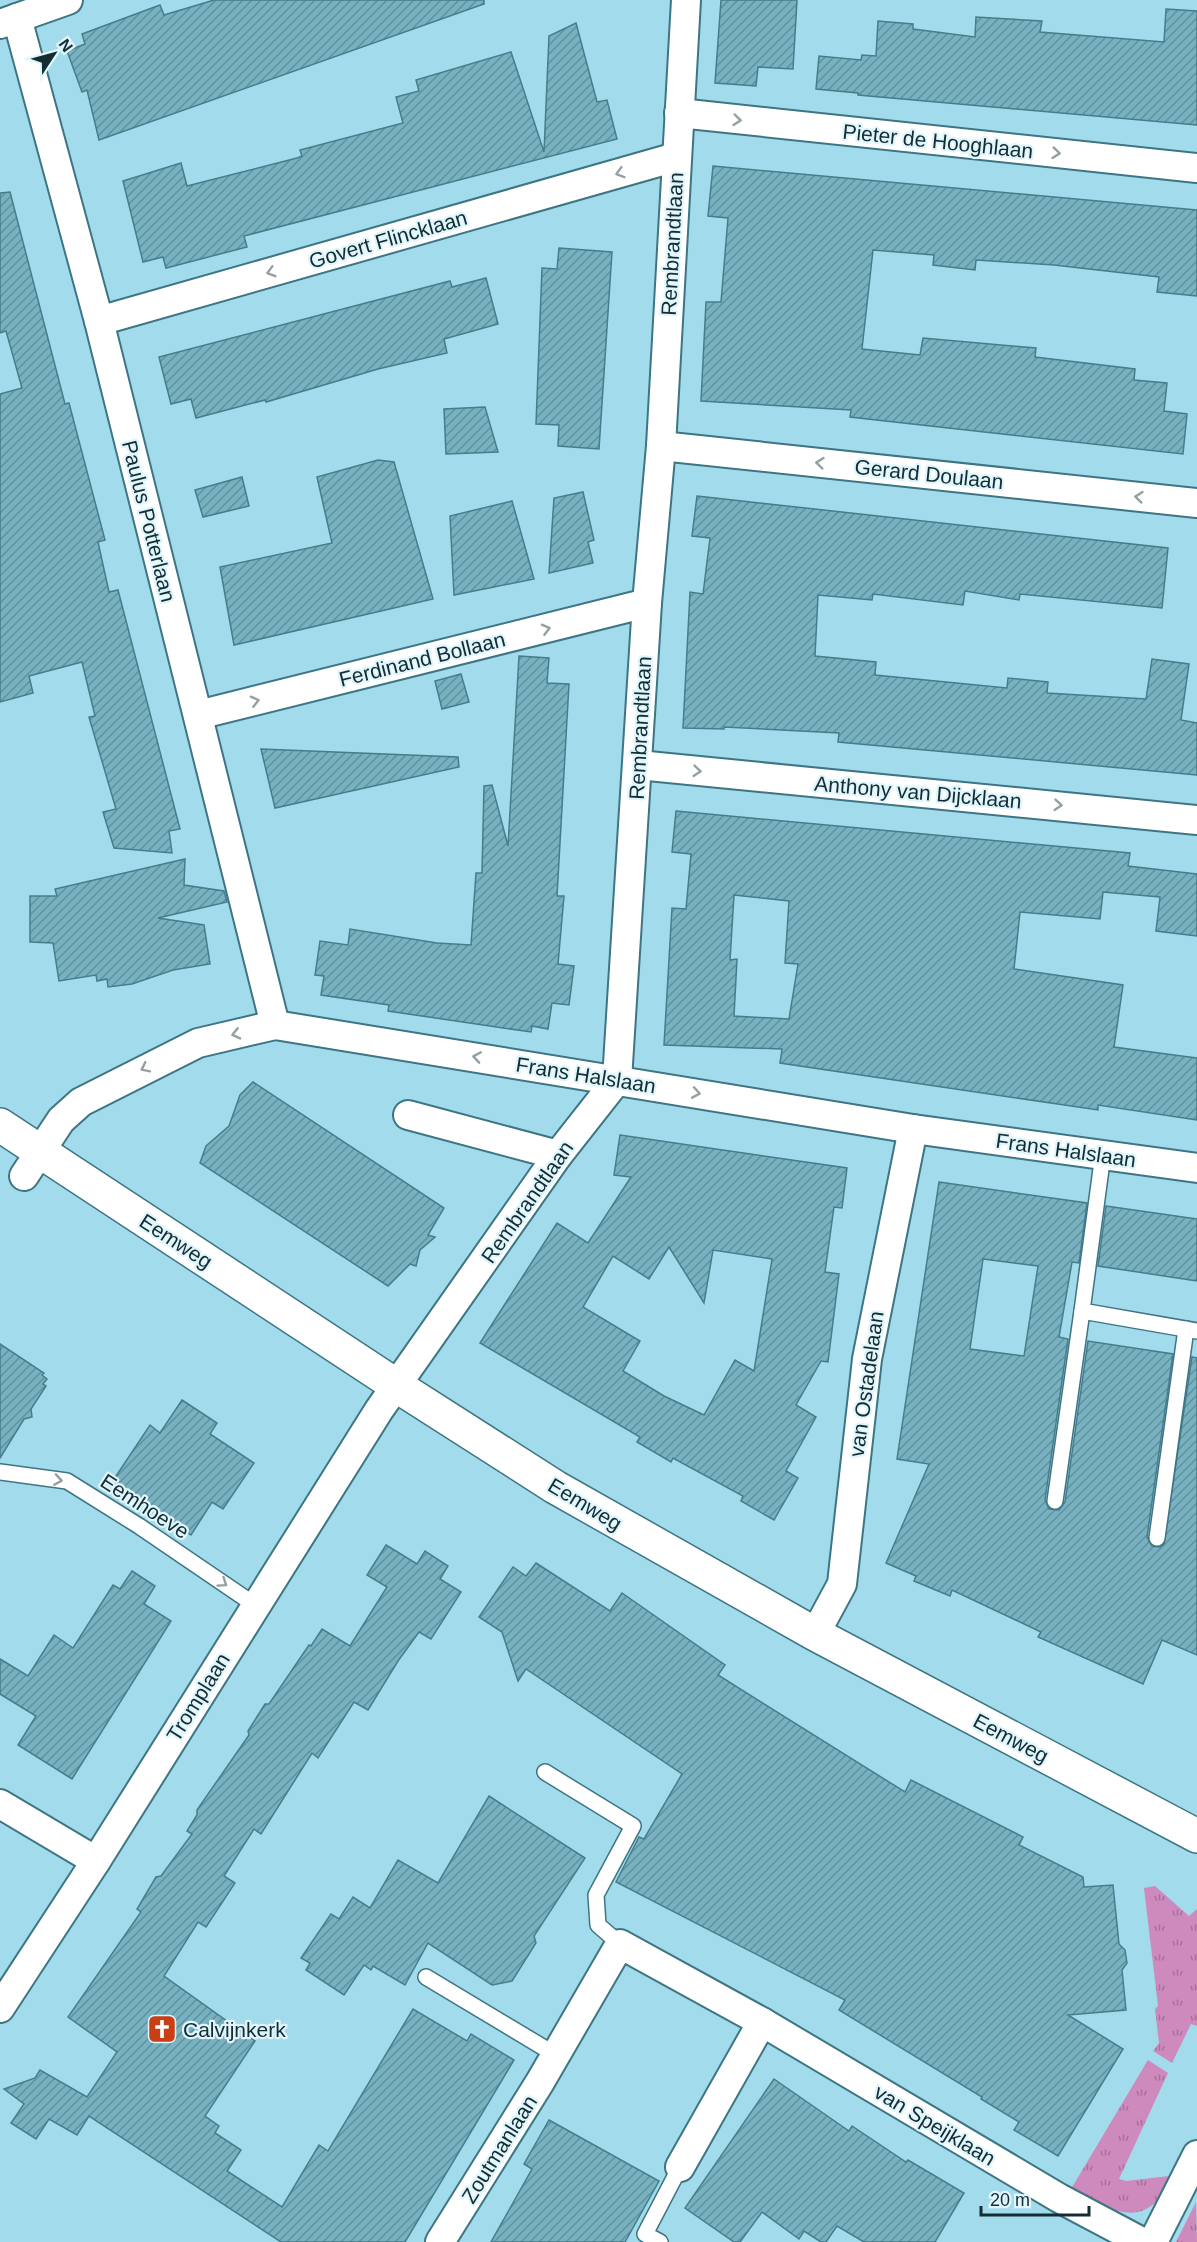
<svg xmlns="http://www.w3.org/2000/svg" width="1197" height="2242" font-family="Helvetica,sans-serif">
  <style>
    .grass { fill: url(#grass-tufts) }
    .building { fill: url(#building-hatch); stroke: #457d8c; stroke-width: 1.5; fill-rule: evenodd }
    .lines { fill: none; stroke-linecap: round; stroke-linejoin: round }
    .service-casing { stroke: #3d7583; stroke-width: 18 }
    .minor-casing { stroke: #3d7583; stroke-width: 32 }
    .secondary-casing { stroke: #3d7583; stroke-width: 36 }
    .service { stroke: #fff; stroke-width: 15 }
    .minor { stroke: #fff; stroke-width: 28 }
    .secondary { stroke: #fff; stroke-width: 33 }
    .oneway { stroke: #95a0a3 }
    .labels { text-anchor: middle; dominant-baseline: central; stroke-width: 4.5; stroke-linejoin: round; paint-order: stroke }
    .street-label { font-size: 21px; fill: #142c32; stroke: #e0f6fd }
    .poi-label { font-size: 21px; fill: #142c32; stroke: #e0f6fd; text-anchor: start }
  </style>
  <defs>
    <pattern id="grass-tufts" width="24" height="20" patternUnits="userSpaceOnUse" patternTransform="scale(1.5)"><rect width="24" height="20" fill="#ce89bd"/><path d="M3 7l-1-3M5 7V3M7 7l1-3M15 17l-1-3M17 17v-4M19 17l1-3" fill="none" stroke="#a6709a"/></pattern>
    <pattern id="building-hatch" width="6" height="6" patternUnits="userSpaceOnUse" patternTransform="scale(1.5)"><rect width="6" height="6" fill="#78b2c1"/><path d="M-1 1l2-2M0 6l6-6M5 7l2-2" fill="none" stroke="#61919d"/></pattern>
  </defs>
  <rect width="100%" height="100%" fill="#a2dcec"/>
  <g class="grass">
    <polygon points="1155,1886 1189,1916 1197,1909 1197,2026 1191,2024 1172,2063 1153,2051 1159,2043 1155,2009 1158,2006 1144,1888"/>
    <path d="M1148,2060l20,13 -49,106 7,2 43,-5 5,6c-36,50 -57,29 -103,7z"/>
    <polygon points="1196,2202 1197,2242 1176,2242"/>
  </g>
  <g class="building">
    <polygon points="214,0 484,0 484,4 99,140 87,90 82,92 67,51 85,44 82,34 160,5 164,15"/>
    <polygon points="721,0 797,0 793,69 758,67 756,86 715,83"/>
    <polygon points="1166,9 1197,11 1197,125 858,95 858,93 816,89 819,56 861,60 862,55 876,56 878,21 913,24 913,29 975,37 976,17 1042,21 1040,32 1164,42"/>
    <polygon points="576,23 597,102 607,100 617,139 244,236 247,247 166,268 163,257 143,262 123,181 181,163 187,186 297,158 302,156 300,150 403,123 396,97 419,91 416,80 511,52 544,152 549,36"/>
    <polygon points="713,166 1197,210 1197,296 1157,292 1159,277 1054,265 976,260 975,270 933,265 934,255 873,250 862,349 920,355 923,338 1036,348 1035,357 1135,369 1134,380 1167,383 1164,411 1187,414 1183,454 850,417 851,410 701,401 706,302 721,302 728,218 708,216"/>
    <polygon points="10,192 65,404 69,403 105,540 98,542 109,592 118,590 180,829 169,831 172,853 114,848 103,812 116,809 89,717 95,716 82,662 29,676 33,693 0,702 0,394 22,388 6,331 0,333 0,193"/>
    <polygon points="559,248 612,252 599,449 558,446 559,425 536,424 542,268 557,269"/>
    <polygon points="486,278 498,324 444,339 447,353 378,369 266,402 265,400 196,418 191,399 171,404 159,357 450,281 452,287"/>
    <polygon points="485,407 498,452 446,454 444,409"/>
    <polygon points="378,460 394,462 433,599 234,645 220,567 332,543 317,477"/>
    <polygon points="242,477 249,506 203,517 195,490"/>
    <polygon points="583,492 594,540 588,542 593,563 549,573 554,498"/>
    <polygon points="697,496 1168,548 1162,608 1020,594 1019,600 965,591 963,605 873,594 872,600 818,595 815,656 876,662 875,675 1007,688 1008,678 1048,682 1047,693 1146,699 1152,659 1189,664 1181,720 1197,723 1197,775 838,742 839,733 724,727 724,729 683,728 690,592 703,594 710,538 692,536"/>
    <polygon points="512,501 534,579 454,595 450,516"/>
    <polygon points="519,656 549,658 547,683 569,684 557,896 564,896 558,964 574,966 569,1005 552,1003 548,1029 532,1026 531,1032 388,1011 389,1005 321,995 324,976 315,975 320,941 348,945 350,929 437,943 471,945 476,873 482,873 484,786 492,785 508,846"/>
    <polygon points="461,674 469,702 442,709 435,681"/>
    <polygon points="261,749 458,757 459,767 275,808"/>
    <path d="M676,811l454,42 -2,13 69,8v62l-41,-5 4,-34 -57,-5 -3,27 -80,-7 -6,57 109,16 -9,62 83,11v62l-99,-15v5l-318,-47 2,-14 -118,-4 8,-137 14,1 5,-55 -19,-2zM734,895l55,6 -4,62 13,1 -9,55 -55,-3 3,-57 -7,1z"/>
    <polygon points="185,859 184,885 224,891 227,902 158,918 204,925 210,964 173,970 132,984 108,987 107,979 97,981 96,975 59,981 53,943 30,942 30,896 57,896 55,889"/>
    <polygon points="253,1082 444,1208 428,1235 435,1237 420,1250 416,1266 410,1264 388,1286 200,1163 206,1146 229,1126 240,1095"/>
    <path d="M620,1135l227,33 -5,40 -8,-1 -9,65 14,2 -11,88 -7,-1 -25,44 20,12 -30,54 12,7 -24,42 -33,-19 2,-5 -70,-38 -2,4 -34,-20 3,-5 -160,-94 77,-120 31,20 43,-66 -17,-2zM669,1247l35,56 9,-53 59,9 -18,112 -19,-11 -31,55 -40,-19 -41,-25 17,-30 -57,-34 30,-51 36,23z"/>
    <path d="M939,1182l148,21 -8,60 -7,-1 -13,75 9,2 -23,161 4,9 10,1 6,-8 23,-161 85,13 -26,183 5,9 8,1 4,-3 28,-187 5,1v297l-35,-15 -19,44 -105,-47 3,-5 -89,-42 -2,6 -36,-15 2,-5 -30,-13 43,-99 -32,-5zM983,1259l55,7 -14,90 -54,-7z"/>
    <polygon points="1106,1206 1197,1219 1197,1281 1098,1266"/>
    <polygon points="0,1344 44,1373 42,1375 47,1379 43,1384 46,1386 31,1409 32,1417 24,1419 0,1458"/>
    <polygon points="182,1400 217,1423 210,1434 254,1463 223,1509 212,1502 191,1535 112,1482 150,1425 160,1433"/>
    <polygon points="386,1545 417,1564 425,1551 448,1566 440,1579 461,1592 431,1639 419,1632 398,1661 368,1710 354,1702 318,1758 312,1753 261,1834 254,1829 224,1876 235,1883 206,1927 198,1922 164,1976 255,2041 205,2116 219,2126 215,2133 241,2150 227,2171 282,2207 319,2145 328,2151 413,2009 467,2041 471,2034 514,2060 405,2242 281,2242 89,2116 77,2135 49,2119 36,2139 11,2123 24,2104 4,2089 35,2078 40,2070 87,2097 117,2052 68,2017 141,1912 137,1909 156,1877 161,1876 192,1834 187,1831 197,1815 197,1810 249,1735 248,1731 265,1704 269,1704 309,1645 311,1646 322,1629 350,1646 387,1587 367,1575"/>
    <polygon points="536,1563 610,1611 622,1593 725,1665 718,1675 905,1792 911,1780 1023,1837 1019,1845 1083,1877 1084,1887 1113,1885 1119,1944 1125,1950 1127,1963 1122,1970 1126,2010 1068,2015 1123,2049 1058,2156 1014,2130 1019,2122 981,2099 982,2097 839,2010 845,2000 616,1882 639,1837 644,1839 682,1774 526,1669 518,1681 502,1632 479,1617 513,1567 526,1576"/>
    <polygon points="132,1571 155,1586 144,1604 171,1621 72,1779 18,1745 36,1716 0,1694 0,1659 28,1676 54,1635 73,1648 113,1585 120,1589"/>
    <polygon points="489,1796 585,1858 534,1936 536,1943 512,1981 492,1985 428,1943 405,1985 373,1966 371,1970 364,1965 344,1995 306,1970 310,1963 301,1958 331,1914 339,1919 353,1897 370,1908 398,1860 438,1883"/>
    <polygon points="774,2079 849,2131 852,2126 906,2162 908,2160 964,2193 935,2242 864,2242 837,2226 826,2242 821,2242 804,2231 799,2239 762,2212 740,2242 734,2242 685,2208"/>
    <polygon points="549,2120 659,2181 625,2242 491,2242 532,2169 524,2164"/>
  </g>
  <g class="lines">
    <g class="service-casing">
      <g id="service">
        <polyline points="1103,1154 1082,1311 1197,1331"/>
        <polyline points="0,1472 67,1481 139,1526 255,1605"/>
        <polyline points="1055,1501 1082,1311"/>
        <polyline points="1157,1538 1186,1329"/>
        <polyline points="545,1772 633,1826 596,1895 598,1925 620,1944"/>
        <polyline points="426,1977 556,2055"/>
        <polyline points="660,2242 645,2234 680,2167"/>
      </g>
    </g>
    <g class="minor-casing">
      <g id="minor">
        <polyline points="17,18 99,321 275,1025"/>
        <polyline points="0,24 68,0"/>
        <polyline points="679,113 1197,168"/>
        <polyline points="99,321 676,157"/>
        <polyline points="661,446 1197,503"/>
        <polyline points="198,715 647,603"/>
        <polyline points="638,765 1197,820"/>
        <polyline points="408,1115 558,1155"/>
        <polyline points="24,1176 61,1120 81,1102 198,1043 275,1025 913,1129 1197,1168"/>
        <polyline points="815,1634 842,1584 867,1359 913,1129"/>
        <polyline points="0,1804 96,1861"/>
        <polyline points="0,2008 96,1861 379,1410 558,1155 617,1080 647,603 661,446 686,0"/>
        <polyline points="680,2167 762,2022"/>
        <polyline points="440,2242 540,2082 620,1944 762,2022 1059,2198 1142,2242"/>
        <polyline points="1153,2242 1197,2155"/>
      </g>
    </g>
    <g class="secondary-casing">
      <polyline id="secondary" points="0,1125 397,1386 555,1487 815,1634 1197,1836"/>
    </g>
    <use href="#service" class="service"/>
    <use href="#minor" class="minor"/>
    <use href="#secondary" class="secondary"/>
  </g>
  <defs><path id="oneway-chevron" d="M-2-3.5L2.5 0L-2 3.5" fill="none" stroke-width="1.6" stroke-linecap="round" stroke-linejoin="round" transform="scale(1.5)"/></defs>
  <g class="oneway">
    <use href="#oneway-chevron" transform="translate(737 120) rotate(6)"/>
    <use href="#oneway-chevron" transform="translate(1056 153) rotate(6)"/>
    <use href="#oneway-chevron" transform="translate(620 173) rotate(164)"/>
    <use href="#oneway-chevron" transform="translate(271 272) rotate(164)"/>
    <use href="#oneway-chevron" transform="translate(820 463) rotate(-174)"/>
    <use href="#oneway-chevron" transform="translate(1139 497) rotate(-174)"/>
    <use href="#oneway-chevron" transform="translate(546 629) rotate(-14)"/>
    <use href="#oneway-chevron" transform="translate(255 701) rotate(-14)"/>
    <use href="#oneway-chevron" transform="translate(697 771) rotate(5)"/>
    <use href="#oneway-chevron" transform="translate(1058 805) rotate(5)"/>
    <use href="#oneway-chevron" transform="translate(236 1034) rotate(167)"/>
    <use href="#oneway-chevron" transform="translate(477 1057) rotate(-171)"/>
    <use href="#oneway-chevron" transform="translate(145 1068) rotate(154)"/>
    <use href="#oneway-chevron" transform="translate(696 1093) rotate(10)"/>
    <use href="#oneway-chevron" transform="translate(58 1480) rotate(9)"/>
    <use href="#oneway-chevron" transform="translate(223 1583) rotate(34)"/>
  </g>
  <defs>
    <g id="church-square" transform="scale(1.5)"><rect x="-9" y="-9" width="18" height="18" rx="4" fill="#c83f15" stroke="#e0f6fd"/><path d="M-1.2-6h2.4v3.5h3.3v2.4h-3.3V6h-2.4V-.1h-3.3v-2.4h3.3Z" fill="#fff"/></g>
  </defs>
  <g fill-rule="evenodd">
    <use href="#church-square" x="162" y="2029"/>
  </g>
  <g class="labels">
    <g class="street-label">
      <text transform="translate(938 141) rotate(6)">Pieter de Hooghlaan</text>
      <text transform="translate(388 239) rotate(-16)">Govert Flincklaan</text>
      <text transform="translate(672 244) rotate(-87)">Rembrandtlaan</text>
      <text transform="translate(929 474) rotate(6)">Gerard Doulaan</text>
      <text transform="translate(149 521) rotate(76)">Paulus Potterlaan</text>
      <text transform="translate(422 659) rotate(-14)">Ferdinand Bollaan</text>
      <text transform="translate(640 728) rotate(-87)">Rembrandtlaan</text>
      <text transform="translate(918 792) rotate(5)">Anthony van Dijcklaan</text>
      <text transform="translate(586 1075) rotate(9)">Frans Halslaan</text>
      <text transform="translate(1066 1150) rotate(8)">Frans Halslaan</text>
      <text transform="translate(527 1202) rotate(-55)">Rembrandtlaan</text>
      <text transform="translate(176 1241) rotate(33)">Eemweg</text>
      <text transform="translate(866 1384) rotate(-82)">van Ostadelaan</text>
      <text transform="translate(585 1504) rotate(31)">Eemweg</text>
      <text transform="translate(145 1506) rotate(33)">Eemhoeve</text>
      <text transform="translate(198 1697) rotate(-58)">Tromplaan</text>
      <text transform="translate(1011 1738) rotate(28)">Eemweg</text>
      <text transform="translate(935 2125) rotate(31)">van Speijklaan</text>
      <text transform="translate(499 2149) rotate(-58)">Zoutmanlaan</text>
    </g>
    <g class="poi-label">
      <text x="183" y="2029">Calvijnkerk</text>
    </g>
  </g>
  <g transform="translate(54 54) rotate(54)" stroke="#e0f6fd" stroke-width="4.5" paint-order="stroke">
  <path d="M0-4.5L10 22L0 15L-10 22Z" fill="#142c32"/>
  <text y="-9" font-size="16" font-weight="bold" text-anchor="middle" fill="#142c32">N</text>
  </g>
  <path d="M981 2206v9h108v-9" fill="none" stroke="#142c32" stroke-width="3"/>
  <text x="990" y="2206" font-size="18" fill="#142c32" stroke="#e0f6fd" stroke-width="4.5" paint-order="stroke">20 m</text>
</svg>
